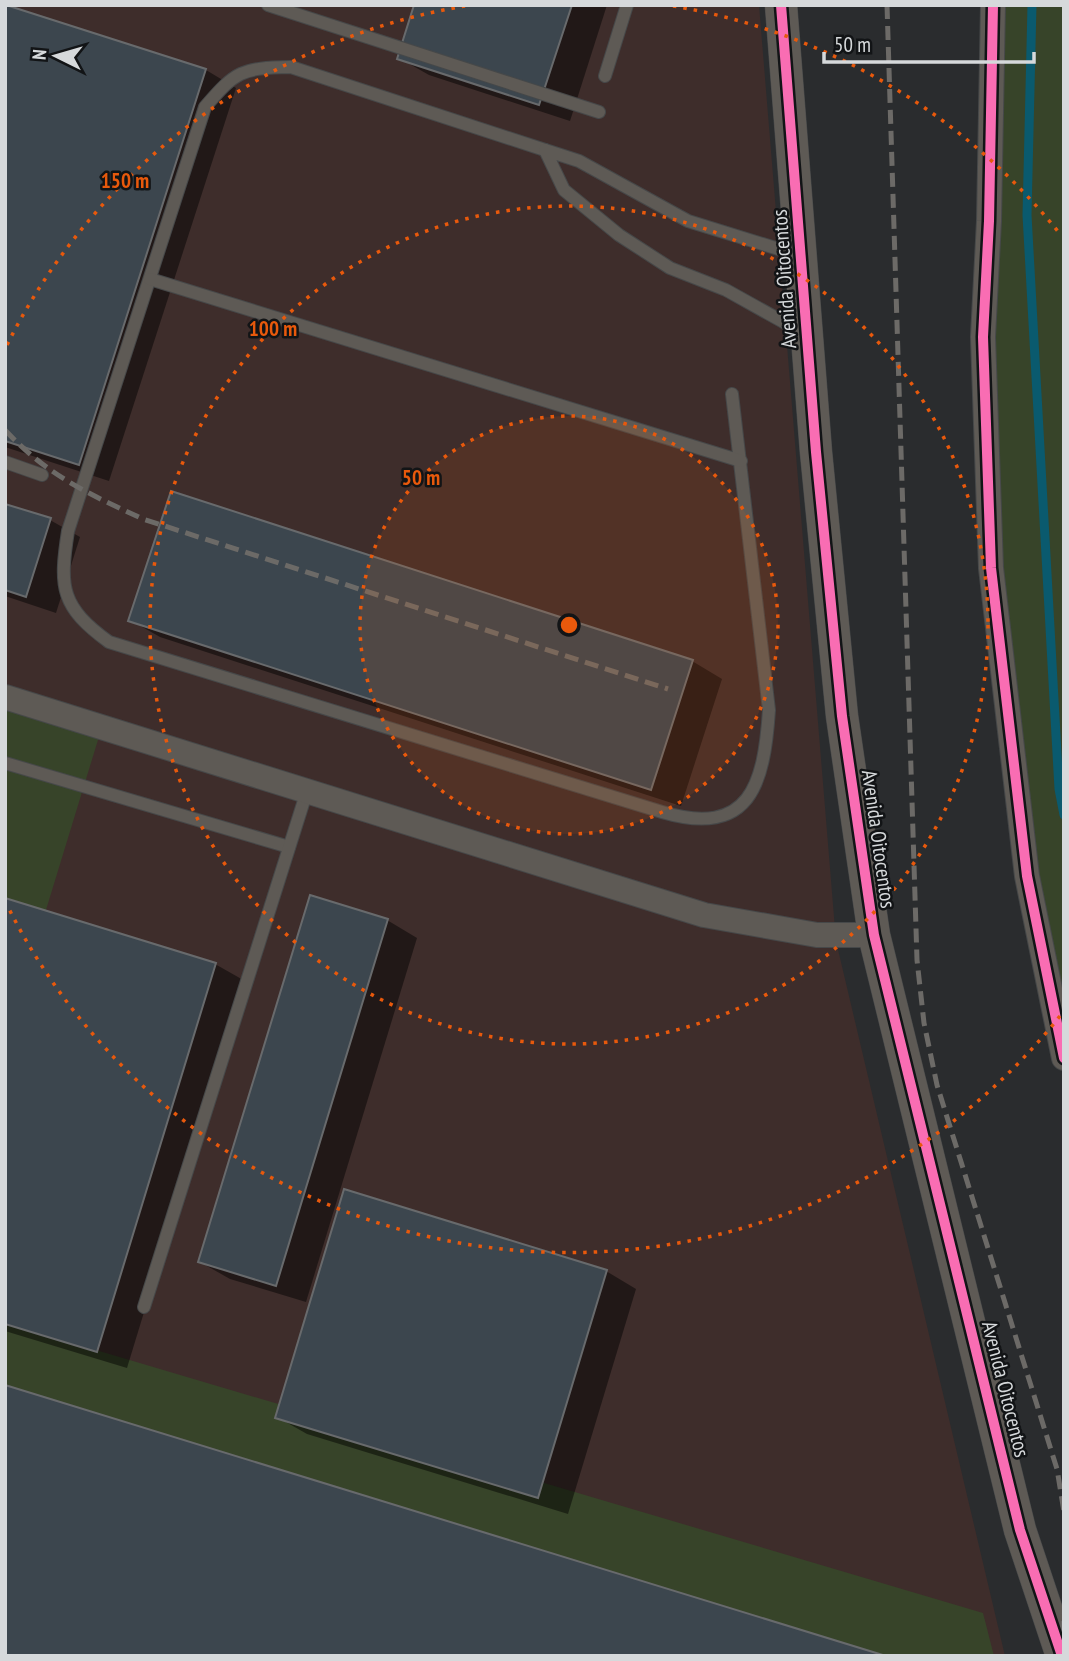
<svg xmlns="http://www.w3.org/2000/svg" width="1069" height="1661" font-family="'PT Sans Narrow',sans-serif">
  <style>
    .industrial { fill: #3e2d2b }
    .green { fill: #374429 }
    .shadow { fill: #0007 }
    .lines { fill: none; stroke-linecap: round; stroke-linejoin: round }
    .stream { stroke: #0a5a6e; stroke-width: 9 }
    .building { fill: #3c464e; stroke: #686a6c; stroke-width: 2 }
    .service-casing { stroke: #464849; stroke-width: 14 }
    .minor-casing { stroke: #464849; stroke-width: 26 }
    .tertiary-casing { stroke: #464849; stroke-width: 33 }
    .service { stroke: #5e5a55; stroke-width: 12 }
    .minor { stroke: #5e5a55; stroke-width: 24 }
    .tertiary { stroke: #5e5a55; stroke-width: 32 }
    .rail { stroke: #6c6a67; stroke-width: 5; stroke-dasharray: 14 7; stroke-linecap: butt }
    .cycleway-casing { stroke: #121416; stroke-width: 15 }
    .cycleway { stroke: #f96db3; stroke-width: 10 }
    .ring { fill: none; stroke: #e8590c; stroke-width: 3.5; stroke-dasharray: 3.5 7 }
    .labels { text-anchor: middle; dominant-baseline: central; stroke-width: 5; stroke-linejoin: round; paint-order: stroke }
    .street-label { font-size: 21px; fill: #d6d9db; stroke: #121416 }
    .centre { fill: #e8590c; stroke: #121416; stroke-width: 3.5 }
    .ring-label { font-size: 21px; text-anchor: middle; font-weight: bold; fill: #e8590c; stroke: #121416; stroke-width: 5; stroke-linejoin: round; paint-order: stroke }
  </style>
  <rect width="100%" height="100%" fill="#2a2c2e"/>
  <polygon class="industrial" points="5,5 759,5 836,941 1005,1656 5,1656"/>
  <g class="green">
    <polygon points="989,5 1064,5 1064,1039 1009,746 986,402"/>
    <polygon points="5,686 105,717 5,1044"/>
    <polygon points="5,1323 983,1613 994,1656 5,1656"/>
  </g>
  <g class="shadow">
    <polygon points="416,5 607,5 570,121 429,75 399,58"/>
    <polygon points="8,6 206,70 236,88 109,481 5,447 5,15"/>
    <polygon points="5,505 50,520 80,537 56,613 5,596"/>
    <polygon points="130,620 692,661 722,679 681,806 160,637"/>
    <polygon points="5,900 215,964 245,981 127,1368 5,1331"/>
    <polygon points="387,920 417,938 306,1302 230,1279 200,1262"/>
    <polygon points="606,1271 636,1289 568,1514 307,1434 277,1417"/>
  </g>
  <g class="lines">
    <polyline class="stream" points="1032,5 1027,215 1059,789 1064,815"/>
  </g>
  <g class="building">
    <polygon points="6,5 206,69 79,465 5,441"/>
    <polygon points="414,5 572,5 539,105 397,59"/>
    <polygon points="171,491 693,660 651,790 128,621"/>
    <polygon points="5,504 51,518 26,597 5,590"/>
    <polygon points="310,895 388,919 276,1286 198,1262"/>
    <polygon points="5,898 216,963 97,1352 5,1324"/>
    <polygon points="344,1189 607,1270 538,1498 275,1418"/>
    <polygon points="5,1385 886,1656 5,1656"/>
  </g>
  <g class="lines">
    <g class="service-casing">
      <g id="service">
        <polyline points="268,5 599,112"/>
        <polyline points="605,76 627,5"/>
        <path d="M545,150l-254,-83c-50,1 -55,4 -86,40l-137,424c-9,57 -7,76 41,111l553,170c88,26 102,-27 107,-102l-37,-316"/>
        <polyline points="798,255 688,221 579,161 545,150 564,190 619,235 670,268 726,290 805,334"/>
        <polyline points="150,279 741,461"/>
        <polyline points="5,462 42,475"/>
        <polyline points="5,763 289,847"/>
        <polyline points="144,1307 307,791"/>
      </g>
    </g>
    <g class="minor-casing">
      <g id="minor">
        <polyline points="993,5 989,221 983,337 991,568 1027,876 1064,1058"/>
        <polyline points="5,697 704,915 817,935 874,935"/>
      </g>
    </g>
    <g class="tertiary-casing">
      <polyline id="tertiary" points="781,5 816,452 842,716 874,935 1020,1530 1062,1656"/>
    </g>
    <use href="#service" class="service"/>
    <use href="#minor" class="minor"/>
    <use href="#tertiary" class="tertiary"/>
    <g class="rail">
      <polyline points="887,5 917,960 924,1023 937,1085 1057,1469 1064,1512"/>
      <path d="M5,430c43,46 82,63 138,89l525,170"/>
      <polyline points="1060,1656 1064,1614"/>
    </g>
    <g class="cycleway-casing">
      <g id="cycleway">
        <polyline points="781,5 816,452 842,716 874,935 1020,1530 1062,1656"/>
        <polyline points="993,5 989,221 983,337 991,568 1027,876 1064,1058"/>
      </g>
    </g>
    <use href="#cycleway" class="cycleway"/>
  </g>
  <circle cx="569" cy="625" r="209" fill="#e8590c" fill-opacity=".12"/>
  <g class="ring">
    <circle cx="569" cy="625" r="209"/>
    <circle cx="569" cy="625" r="419"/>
    <path d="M1060 1016A628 628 0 0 1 7 905M7 345A628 628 0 0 1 465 6M673 6A628 628 0 0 1 1060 234"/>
  </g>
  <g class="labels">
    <g class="street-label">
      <text transform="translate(784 279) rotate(-94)">Avenida Oitocentos</text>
      <text transform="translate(879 839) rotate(82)">Avenida Oitocentos</text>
      <text transform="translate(1006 1389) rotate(76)">Avenida Oitocentos</text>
    </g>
  </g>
  <circle cx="569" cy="625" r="10" class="centre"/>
  <g class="ring-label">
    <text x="125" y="188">150 m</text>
    <text x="273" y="336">100 m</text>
    <text x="421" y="485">50 m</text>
  </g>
  <rect width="1069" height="1661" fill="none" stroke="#d6d9db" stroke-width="14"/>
  <g transform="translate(56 56) rotate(275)" stroke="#121416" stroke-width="5" paint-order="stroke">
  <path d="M0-5L12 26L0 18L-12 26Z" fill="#d6d9db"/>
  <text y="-10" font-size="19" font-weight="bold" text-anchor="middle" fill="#d6d9db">N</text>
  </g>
  <path d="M824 52v10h210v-10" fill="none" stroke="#d6d9db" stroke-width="3.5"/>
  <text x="834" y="52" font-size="21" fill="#d6d9db" stroke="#121416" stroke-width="5" paint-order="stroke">50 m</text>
</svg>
